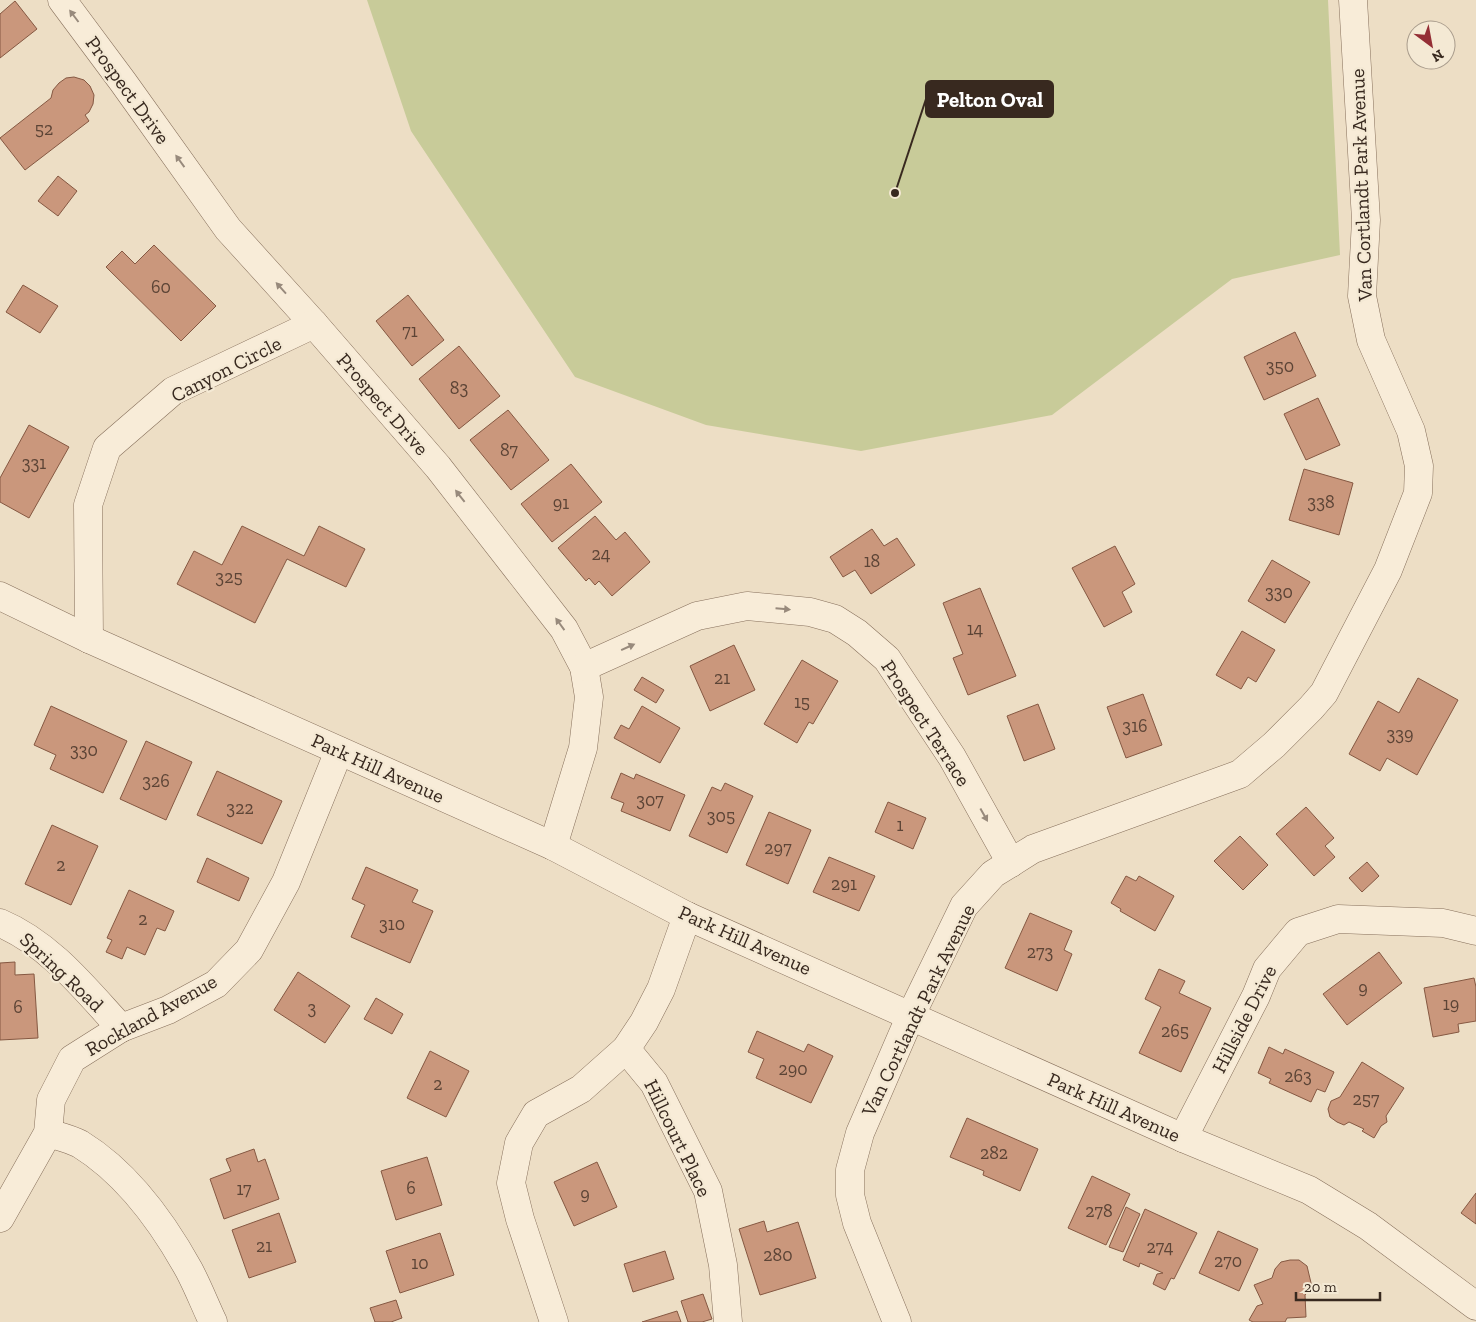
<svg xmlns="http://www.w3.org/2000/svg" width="1476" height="1322" font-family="'Zilla Slab',serif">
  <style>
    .green { fill: #c8cb99 }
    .building { fill: #ca977c; stroke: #855842 }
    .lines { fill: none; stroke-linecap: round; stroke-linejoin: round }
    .minor-casing { stroke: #87705c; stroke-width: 29 }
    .tertiary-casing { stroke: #87705c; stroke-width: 29 }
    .minor { stroke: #f8ecd8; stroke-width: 28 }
    .tertiary { stroke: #f8ecd8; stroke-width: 28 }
    .oneway { fill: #988a7c }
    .labels { text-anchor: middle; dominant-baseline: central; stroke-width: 4.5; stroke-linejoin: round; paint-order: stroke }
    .number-label { font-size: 18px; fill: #5c4436 }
    .street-label { font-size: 20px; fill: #38291f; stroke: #f4e9d4 }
    .leader { fill: none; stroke: #38291f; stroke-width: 2 }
    .callout-dot { fill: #38291f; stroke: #f4e9d4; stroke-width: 2 }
    .callout { fill: #38291f; stroke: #38291f; stroke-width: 2 }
    .callout-label { font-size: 21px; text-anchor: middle; font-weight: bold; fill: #fff }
  </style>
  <rect width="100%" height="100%" fill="#eddec5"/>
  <polygon class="green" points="367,0 1328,0 1340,255 1232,279 1052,415 861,451 706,425 575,377 411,131"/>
  <g class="building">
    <polygon points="15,1 37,29 0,58 0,14"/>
    <polygon points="74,77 84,80 90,86 94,95 93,104 89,112 85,115 89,121 25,170 0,138 51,98 53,90 59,83 66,78"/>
    <polygon points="58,176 77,191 58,216 38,201"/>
    <polygon points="154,245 216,306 181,341 106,267 122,251 135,264"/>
    <polygon points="23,285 58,306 40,333 6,312"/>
    <polygon points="408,295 444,340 412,366 376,321"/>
    <polygon points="1295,332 1316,376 1264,400 1244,357"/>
    <polygon points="459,346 500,396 459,429 419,379"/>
    <polygon points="1318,398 1340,445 1306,460 1284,414"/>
    <polygon points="508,410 549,460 511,490 470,440"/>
    <polygon points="29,425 69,447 29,518 0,502 0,478"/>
    <polygon points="571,464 602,502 552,542 521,504"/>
    <polygon points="1304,469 1353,483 1339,535 1289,520"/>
    <polygon points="595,516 616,540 625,532 650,562 612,596 599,581 595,585 589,578 586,581 558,548"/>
    <polygon points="242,526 304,556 319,526 365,549 346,587 287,559 255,623 177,584 194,551 222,565"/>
    <polygon points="872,529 884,546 897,538 915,565 871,594 855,570 843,577 830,557"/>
    <polygon points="1115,546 1135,584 1122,592 1132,612 1104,627 1072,568"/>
    <polygon points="1272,560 1310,582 1285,623 1248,601"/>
    <polygon points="980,588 1016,676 968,695 953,658 963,654 943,603"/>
    <polygon points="1242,631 1275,650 1256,682 1248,677 1241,689 1216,675"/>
    <polygon points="734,645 755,690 710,711 690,666"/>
    <polygon points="802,660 838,681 813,724 809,722 797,743 764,724"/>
    <polygon points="642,677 664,690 656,703 634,690"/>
    <polygon points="1418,678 1458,700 1417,775 1387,758 1380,771 1349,754 1378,701 1399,713"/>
    <polygon points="1143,694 1162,745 1126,758 1107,707"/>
    <polygon points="1038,704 1055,749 1024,761 1007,716"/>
    <polygon points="51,706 127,741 103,793 50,769 56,755 34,745"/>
    <polygon points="642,706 680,728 660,763 614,738 621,725 629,729"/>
    <polygon points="146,741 192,762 166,820 120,799"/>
    <polygon points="217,771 282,801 262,844 197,815"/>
    <polygon points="621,773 634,779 636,774 685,795 670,831 621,811 624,803 611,798"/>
    <polygon points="725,783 753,796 727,853 689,836 712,787 721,791"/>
    <polygon points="888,802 926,818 913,849 875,832"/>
    <polygon points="1306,807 1334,838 1325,846 1335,857 1314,876 1276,834"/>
    <polygon points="769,812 811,830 788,884 746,865"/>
    <polygon points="52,825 98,846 71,905 25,884"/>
    <polygon points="1240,836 1268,865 1243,890 1214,861"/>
    <polygon points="829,857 875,876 859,911 813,892"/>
    <polygon points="207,858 249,878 239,901 197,882"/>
    <polygon points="1367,862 1379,876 1362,892 1349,878"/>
    <polygon points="366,867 418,890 412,902 433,911 410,963 351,937 365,905 352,899"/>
    <polygon points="1126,876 1136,881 1139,876 1174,896 1155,931 1120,911 1121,909 1111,903"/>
    <polygon points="129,890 174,911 165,931 157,928 145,955 127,947 122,959 106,952 112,940 107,938"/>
    <polygon points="1030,913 1072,931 1064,950 1072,954 1057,991 1005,968"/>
    <polygon points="1379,952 1402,983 1347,1025 1323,994"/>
    <polygon points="15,962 15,975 34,974 38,1038 0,1040 0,963"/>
    <polygon points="1159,969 1185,981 1179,993 1211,1008 1181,1072 1139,1053 1161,1007 1145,999"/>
    <polygon points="298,972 350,1006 325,1043 274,1010"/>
    <polygon points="1474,978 1476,987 1476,1021 1458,1024 1459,1032 1433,1037 1424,988"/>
    <polygon points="376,998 403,1014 392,1034 364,1019"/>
    <polygon points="757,1031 804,1052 808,1044 833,1056 811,1103 756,1078 764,1059 748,1052"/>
    <polygon points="1269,1047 1283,1054 1285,1049 1334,1072 1325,1092 1317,1089 1311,1102 1269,1083 1271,1079 1258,1073"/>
    <polygon points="430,1051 469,1071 446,1117 407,1098"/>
    <polygon points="1362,1062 1404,1088 1386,1116 1387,1122 1381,1126 1374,1138 1362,1131 1364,1129 1349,1122 1344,1125 1337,1122 1330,1117 1328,1109 1331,1101 1340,1097"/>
    <polygon points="967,1118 1038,1149 1020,1191 983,1175 984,1171 950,1157"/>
    <polygon points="254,1149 258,1162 265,1159 279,1199 224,1219 210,1179 231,1171 226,1159"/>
    <polygon points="427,1157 442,1205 396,1220 381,1171"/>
    <polygon points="597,1162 617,1207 574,1226 554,1182"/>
    <polygon points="1092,1176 1130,1194 1106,1245 1068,1228"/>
    <polygon points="1476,1193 1476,1224 1461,1213"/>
    <polygon points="1126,1207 1140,1214 1123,1252 1109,1247"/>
    <polygon points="1145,1209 1197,1233 1174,1279 1171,1278 1165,1290 1153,1284 1157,1274 1163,1273 1140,1263 1139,1267 1123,1260"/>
    <polygon points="279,1213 296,1262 249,1278 232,1230"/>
    <polygon points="764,1221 767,1232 798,1222 816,1278 760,1295 739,1229"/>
    <polygon points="1218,1231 1258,1249 1239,1291 1199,1273"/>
    <polygon points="440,1233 454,1275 400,1293 386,1251"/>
    <polygon points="665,1251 674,1279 633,1292 624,1264"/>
    <polygon points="1290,1260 1299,1260 1307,1266 1312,1287 1305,1295 1306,1317 1287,1318 1285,1322 1253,1322 1249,1320 1257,1306 1263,1304 1254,1285 1272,1278 1275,1269 1281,1262"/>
    <polygon points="703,1294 712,1319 702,1322 688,1322 681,1301"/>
    <polygon points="396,1300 402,1318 391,1322 375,1322 370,1308"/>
    <polygon points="677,1311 681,1322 642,1322"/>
  </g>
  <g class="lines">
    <g class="minor-casing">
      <g id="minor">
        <polyline points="62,0 123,82 228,229 314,324 438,467 564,629 584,667 589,697 583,748 553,846"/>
        <polyline points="89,639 88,505 107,448 173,391 314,324"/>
        <polyline points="584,667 697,616 747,606 810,612 835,619 857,633 887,659 952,757 1011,863"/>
        <path d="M0,923c50,21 85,66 121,105"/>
        <polyline points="626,1049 654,1083 708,1191 723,1265 728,1322"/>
        <path d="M48,1133c10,3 23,6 32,11 47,29 83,79 109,126 9,17 16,35 24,52"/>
        <polyline points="1183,1138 1256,996 1267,969 1298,932 1338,919 1443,923 1476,931"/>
        <polyline points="0,1218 48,1133 51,1100 72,1059 121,1028 168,1010 216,984 249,950 286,882 339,751"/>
        <polyline points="554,1322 520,1219 511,1183 519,1143 536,1114 581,1089 626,1049 644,1022 661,989 687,916"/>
      </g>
    </g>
    <g class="tertiary-casing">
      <g id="tertiary">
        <polyline points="0,596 89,639 553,846 687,916 1183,1138 1309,1190 1368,1226 1476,1306"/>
        <polyline points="897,1322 857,1223 850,1195 850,1170 860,1133 911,1015 964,906 993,874 1033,849 1240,774 1274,745 1311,708 1324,693 1388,570 1418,493 1419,466 1411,431 1371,340 1362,296 1366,220 1353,0"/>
      </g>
    </g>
    <use href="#minor" class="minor"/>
    <use href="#tertiary" class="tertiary"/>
  </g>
  <defs><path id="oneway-solid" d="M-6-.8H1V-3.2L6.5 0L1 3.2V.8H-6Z" transform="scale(1.25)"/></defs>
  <g class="oneway">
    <use href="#oneway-solid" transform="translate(74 16) rotate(-127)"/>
    <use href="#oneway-solid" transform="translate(180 161) rotate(-126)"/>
    <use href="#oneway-solid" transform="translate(281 288) rotate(-132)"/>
    <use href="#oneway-solid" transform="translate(460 496) rotate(-128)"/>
    <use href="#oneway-solid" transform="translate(783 609) rotate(5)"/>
    <use href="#oneway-solid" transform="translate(560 624) rotate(-126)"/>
    <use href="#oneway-solid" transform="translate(628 647) rotate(-24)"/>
    <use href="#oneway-solid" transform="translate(984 815) rotate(61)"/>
  </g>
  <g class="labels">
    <g class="number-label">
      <text x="44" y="129">52</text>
      <text x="161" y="287">60</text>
      <text x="410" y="331">71</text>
      <text x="1280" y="366">350</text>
      <text x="459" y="388">83</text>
      <text x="509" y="450">87</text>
      <text x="34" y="463">331</text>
      <text x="1321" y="502">338</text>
      <text x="561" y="503">91</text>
      <text x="601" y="554">24</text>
      <text x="872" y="561">18</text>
      <text x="229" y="577">325</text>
      <text x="1279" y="592">330</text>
      <text x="975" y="629">14</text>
      <text x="722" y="678">21</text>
      <text x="802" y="702">15</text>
      <text x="1135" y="726">316</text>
      <text x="1400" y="734">339</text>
      <text x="84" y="750">330</text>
      <text x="156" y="781">326</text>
      <text x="650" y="800">307</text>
      <text x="240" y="808">322</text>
      <text x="721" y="816">305</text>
      <text x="900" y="825">1</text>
      <text x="778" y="848">297</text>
      <text x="61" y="865">2</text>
      <text x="844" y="884">291</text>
      <text x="143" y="919">2</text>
      <text x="392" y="924">310</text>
      <text x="1040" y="952">273</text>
      <text x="1363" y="988">9</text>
      <text x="1451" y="1004">19</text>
      <text x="18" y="1007">6</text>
      <text x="312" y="1008">3</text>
      <text x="1175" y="1031">265</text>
      <text x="793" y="1069">290</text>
      <text x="1298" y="1076">263</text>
      <text x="438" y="1084">2</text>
      <text x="1366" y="1099">257</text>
      <text x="994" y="1153">282</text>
      <text x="411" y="1188">6</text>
      <text x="244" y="1189">17</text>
      <text x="585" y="1194">9</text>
      <text x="1099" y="1211">278</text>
      <text x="264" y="1246">21</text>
      <text x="1160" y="1247">274</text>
      <text x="778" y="1255">280</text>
      <text x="1228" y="1261">270</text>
      <text x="420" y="1263">10</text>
    </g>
    <g class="street-label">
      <text transform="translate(128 90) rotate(54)">Prospect Drive</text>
      <text transform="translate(1361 185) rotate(-92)">Van Cortlandt Park Avenue</text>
      <text transform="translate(226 369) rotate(-27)">Canyon Circle</text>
      <text transform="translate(383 404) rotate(49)">Prospect Drive</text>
      <text transform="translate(926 723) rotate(57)">Prospect Terrace</text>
      <text transform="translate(378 768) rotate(24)">Park Hill Avenue</text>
      <text transform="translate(745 940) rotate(24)">Park Hill Avenue</text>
      <text transform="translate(62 972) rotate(43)">Spring Road</text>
      <text transform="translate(918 1010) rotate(-64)">Van Cortlandt Park Avenue</text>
      <text transform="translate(151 1015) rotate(-29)">Rockland Avenue</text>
      <text transform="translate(1244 1019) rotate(-63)">Hillside Drive</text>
      <text transform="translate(1114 1107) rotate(24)">Park Hill Avenue</text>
      <text transform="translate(678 1138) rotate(64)">Hillcourt Place</text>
    </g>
  </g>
  <path class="leader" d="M895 193L926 99"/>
  <circle class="callout-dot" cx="895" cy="193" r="5"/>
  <rect class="callout" x="926" y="81" width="127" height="36" rx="5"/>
  <g class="callout-label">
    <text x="990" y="107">Pelton Oval</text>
  </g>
  <g transform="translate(1431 45) rotate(148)"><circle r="24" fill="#f4e9d4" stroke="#a99c8c"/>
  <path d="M0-4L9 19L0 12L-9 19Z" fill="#942e35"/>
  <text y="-8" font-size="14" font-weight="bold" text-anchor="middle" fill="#38291f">N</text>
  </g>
  <path d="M1296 1292v8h84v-8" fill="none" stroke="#38291f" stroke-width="2.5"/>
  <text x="1304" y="1292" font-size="15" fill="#38291f" stroke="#f4e9d4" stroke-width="4" paint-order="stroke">20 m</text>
</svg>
